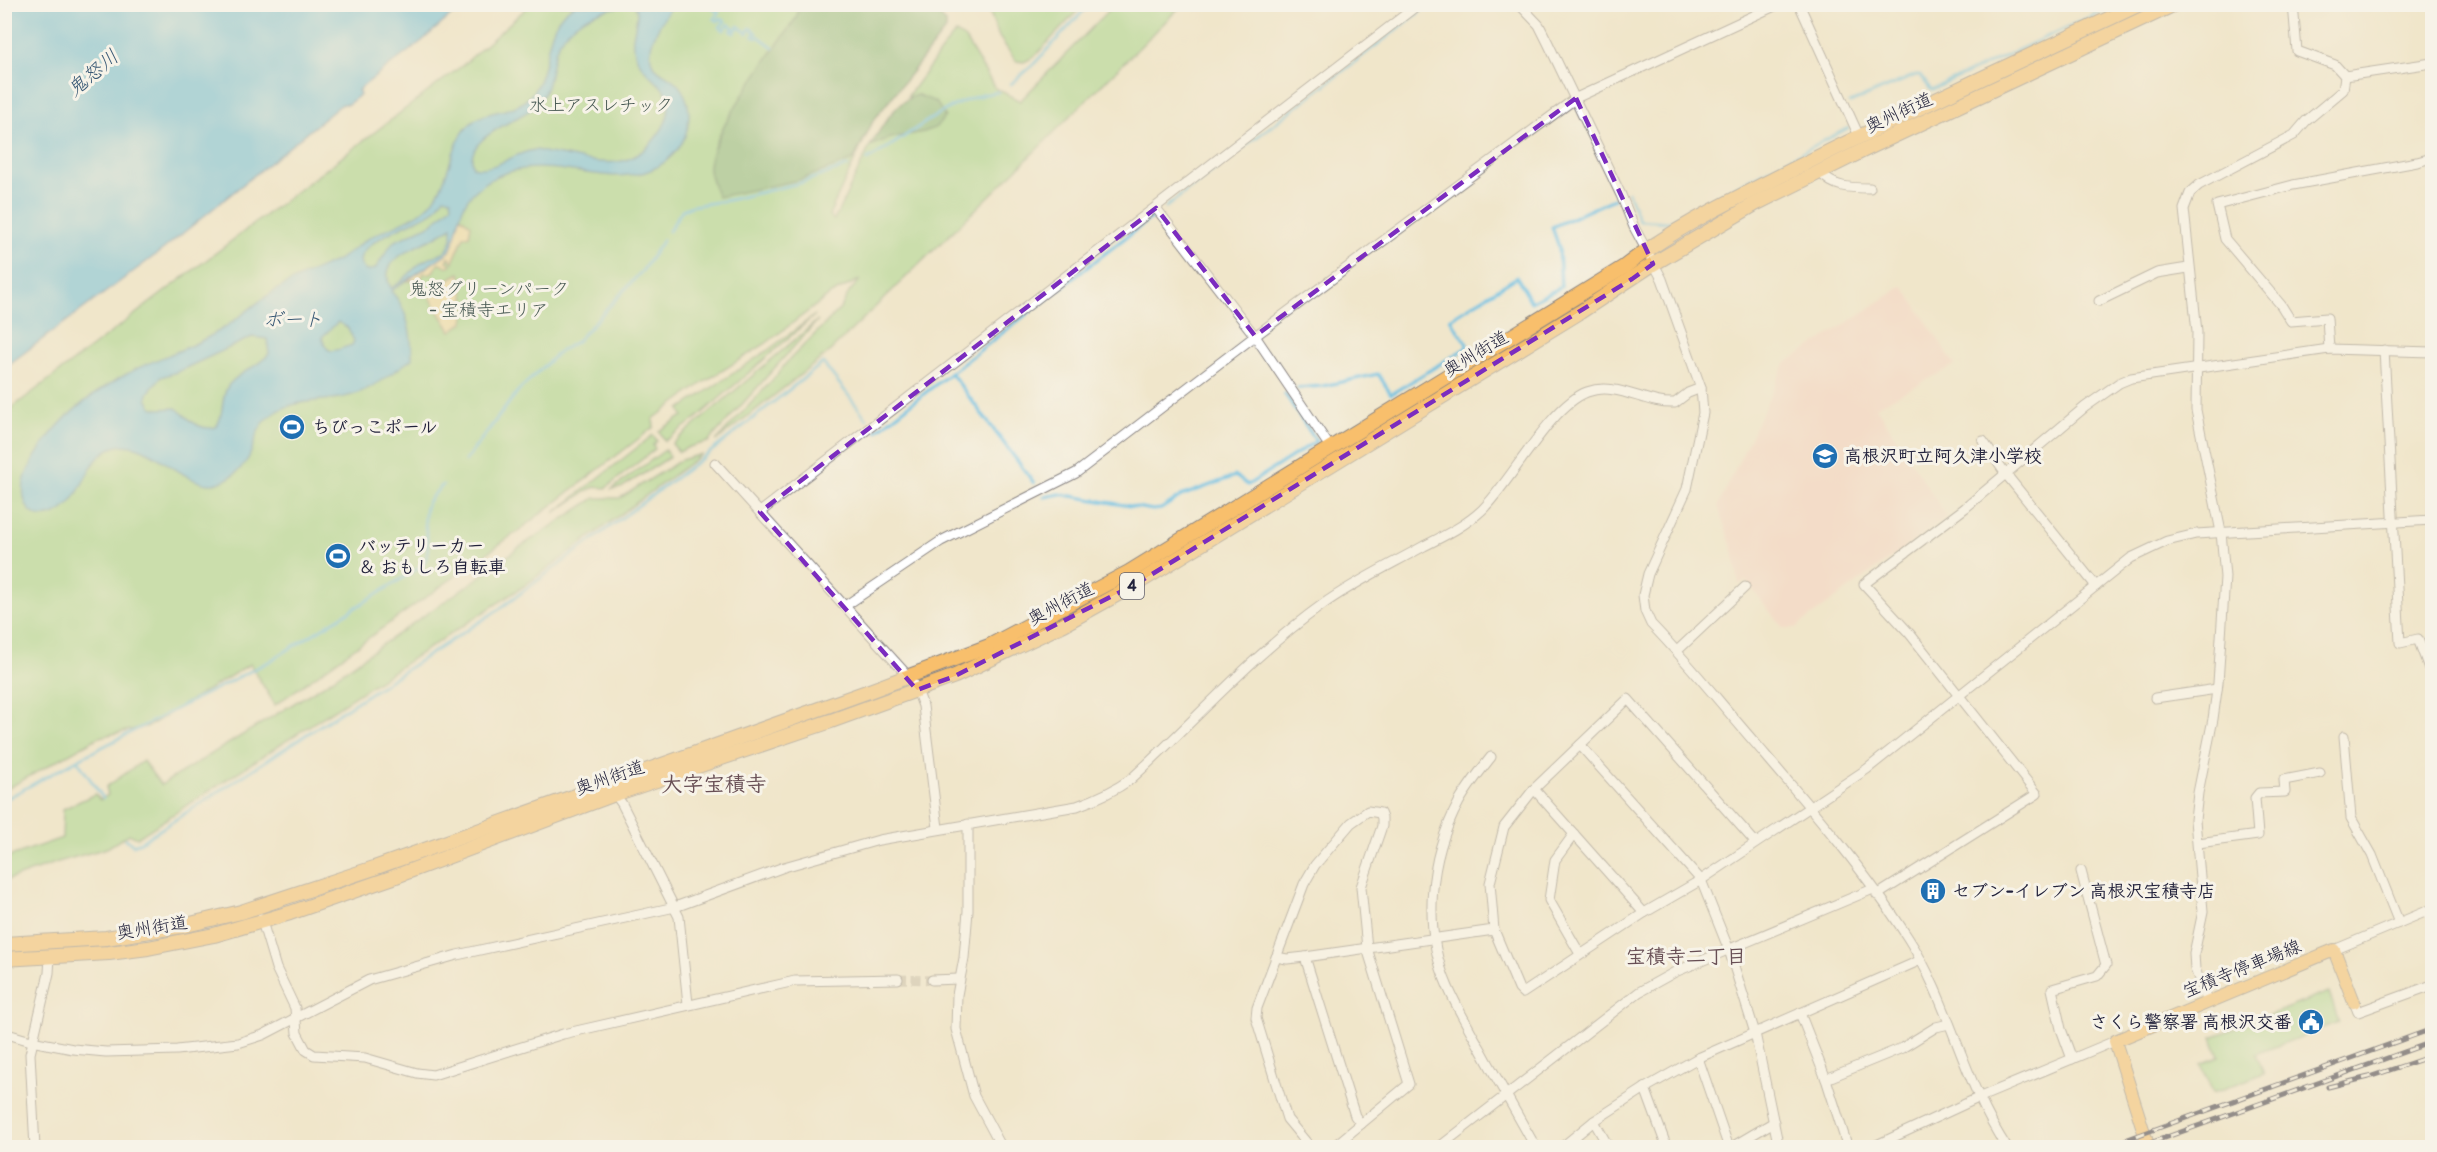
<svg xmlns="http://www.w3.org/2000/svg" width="2437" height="1152" font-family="Pangolin,'Klee One',sans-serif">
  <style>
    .built { fill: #f6d1c5 }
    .green { fill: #9dd587; stroke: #607c61; stroke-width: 1.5 }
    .forest { fill: #7eb674; stroke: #506c58; stroke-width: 1.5 }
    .sand { fill: #eeda9e; stroke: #887e6c; stroke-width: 1.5 }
    .water { fill: #65bee2; stroke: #44708e; stroke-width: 1.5; fill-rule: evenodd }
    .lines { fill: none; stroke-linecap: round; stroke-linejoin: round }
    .stream { stroke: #65bee2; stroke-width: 3 }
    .minor-tunnel { stroke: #c7bfae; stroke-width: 9; stroke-dasharray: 9 4.5; stroke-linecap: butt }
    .minor-casing { stroke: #898483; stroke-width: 11 }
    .major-casing { stroke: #898483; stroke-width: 14 }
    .highway-casing { stroke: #898483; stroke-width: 16 }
    .minor { stroke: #fff; stroke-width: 9 }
    .major { stroke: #f8bf6c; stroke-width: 12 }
    .highway { stroke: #f8bf6c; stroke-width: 14 }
    .rail-casing { stroke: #22223b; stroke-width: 5 }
    .rail { stroke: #f7f3e8; stroke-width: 3; stroke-dasharray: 9; stroke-linecap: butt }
    .marked { fill: none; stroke: #7b2cbf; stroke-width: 4.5; stroke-dasharray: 12 8; stroke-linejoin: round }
    .labels { text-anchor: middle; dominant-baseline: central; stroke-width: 6; stroke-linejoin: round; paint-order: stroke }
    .shield { fill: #f7f3e8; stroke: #62616f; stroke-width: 1.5 }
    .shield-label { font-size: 16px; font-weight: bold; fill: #22223b }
    .park-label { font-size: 18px; fill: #475852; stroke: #f7f3e8 }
    .street-label { font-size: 18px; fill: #22223b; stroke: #f7f3e8 }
    .poi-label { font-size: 18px; font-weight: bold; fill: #22223b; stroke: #f7f3e8; text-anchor: start }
    .water-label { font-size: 20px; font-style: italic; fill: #395975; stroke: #f7f3e8 }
    .neighbourhood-label { font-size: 20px; font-weight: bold; fill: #684f55; stroke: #f7f3e8 }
    .quarter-label { font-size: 21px; font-weight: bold; fill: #684f55; stroke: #f7f3e8 }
  </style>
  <rect width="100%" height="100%" fill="#f7f3e8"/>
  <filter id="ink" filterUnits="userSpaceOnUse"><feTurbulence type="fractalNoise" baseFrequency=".0167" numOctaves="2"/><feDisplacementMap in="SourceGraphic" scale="12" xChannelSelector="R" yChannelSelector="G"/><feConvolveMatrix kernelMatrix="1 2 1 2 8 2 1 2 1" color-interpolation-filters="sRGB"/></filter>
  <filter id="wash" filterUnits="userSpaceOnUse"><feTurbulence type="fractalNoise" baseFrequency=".008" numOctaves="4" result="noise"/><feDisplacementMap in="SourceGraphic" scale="24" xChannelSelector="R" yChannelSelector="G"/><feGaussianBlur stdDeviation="1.35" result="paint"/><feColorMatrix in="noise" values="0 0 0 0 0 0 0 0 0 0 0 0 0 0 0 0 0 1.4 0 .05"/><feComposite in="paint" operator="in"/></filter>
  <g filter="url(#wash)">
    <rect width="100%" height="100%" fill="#f0e6cb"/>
    <polygon class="built" points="1903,286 1955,365 1876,407 1947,517 1795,628 1783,628 1745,580 1739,585 1733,550 1718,506 1785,364"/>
    <g class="green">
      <path d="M530,5h401l15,18v6l-73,92 -44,94 5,5 36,-74c6,-2 12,-6 18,-8 23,-7 41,0 57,-22l-27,-21 -11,2 42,-57 7,-7 9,6 30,49 25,13 94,-96h68l-167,166 -188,183 -111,87 61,-66 9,-12 54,-54 10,-18 11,-12 -30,15 -66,50 -61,38 -51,37 1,8 -140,107 -239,171 -25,-41 -101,62 -50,11 -94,53v-377l458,-348z"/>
      <polygon points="987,5 987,4 1083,5 1034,57 1024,62 1016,61 999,37"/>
      <polygon points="815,315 698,417 665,441 659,431 683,416 680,409 768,350"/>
      <polygon points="818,320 708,442 689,447 679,452 672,444"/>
      <polygon points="653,435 657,441 653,445 655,449 606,488 596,487 590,489 554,513"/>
      <polygon points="665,450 670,457 621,488 612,489"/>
      <polygon points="702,454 524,586 137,838 129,834 107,848 58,862 5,881 5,858 62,838 63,809 95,794 100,800 108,795 106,787 143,761 161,785 322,686 474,581 518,548 595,498 620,498 681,460"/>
      <polygon points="2329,992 2339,1022 2256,1054 2264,1073 2213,1093 2201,1064 2219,1057 2212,1037"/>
    </g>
    <g class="forest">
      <path d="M800,5h131l15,18v6l-73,92 -20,39 -54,20 -81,17c-3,-9 -10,-21 -9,-31 3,-35 65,-116 87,-148z"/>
      <path d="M918,95l18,7 9,14 -8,11 -13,5 -34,6 -20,8c11,-18 26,-47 48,-51z"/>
    </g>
    <g class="sand">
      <polygon points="460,216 471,225 469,236 464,236 453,262 449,257 447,261 451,264 447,267 439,263 431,274 424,273 420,280 407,281 450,251"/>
      <path d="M460,273c3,16 7,32 4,49l-13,9 -25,-40z"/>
    </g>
    <g class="water">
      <polygon points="5,4 463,4 463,5 422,41 358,90 360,95 348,104 342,104 161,251 5,367"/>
      <path d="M575,5h97c-8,14 -25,36 -21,54 2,11 13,14 22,21 21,17 20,50 4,70 -52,64 -140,-20 -204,43 -16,15 -14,40 -23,58l-59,40c17,18 21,44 21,68 -19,13 -38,29 -60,36 -29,9 -60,1 -85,24 -10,9 -12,21 -16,33 -5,15 -23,30 -38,32 -28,3 -67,-49 -99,-37 -31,12 -29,53 -57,66 -29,14 -40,-17 -30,-40 22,-49 63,-80 109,-104 25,-12 52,-20 76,-34 21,-11 38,-28 58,-41 22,-15 44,-23 68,-34 9,-5 21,-16 31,-22 17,-10 43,-17 57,-30 25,-22 21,-61 44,-84 19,-18 47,-6 65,-35 17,-27 7,-67 40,-84zM634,5c8,9 -3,28 -1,40 1,4 3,9 4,13 7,17 28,27 31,39 3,15 -2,28 -11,39 -32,42 -64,23 -109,17 -4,-1 -9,-3 -13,-3 -20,1 -41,23 -62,17 -10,-30 45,-46 61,-60 16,-15 15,-32 20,-51 9,-36 47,-48 80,-51zM444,197l7,2 1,6 -20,19 -39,18 -18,27 -9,2c-28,-24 54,-50 66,-59 5,-3 8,-10 12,-15zM452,227v12l-5,11c-8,5 -18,7 -26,13 -11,8 -17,19 -30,25 -16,-29 27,-41 44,-51 6,-3 11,-7 17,-10zM338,322l10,6 6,13 -2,4c-15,4 -25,14 -30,-8zM252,337l15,2 2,15c-12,14 -31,18 -41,32 -8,12 -3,29 -12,41 -18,5 -27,-9 -40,-19l-18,1 -6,-2 -5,-8 1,-6 13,-16 16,-5z"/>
      <circle cx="292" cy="427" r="7"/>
    </g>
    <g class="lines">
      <g class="stream">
        <polyline points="713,4 711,7 719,13 714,19 718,21 720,18 725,21 720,27 724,30 728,24 734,28 731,31 734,33 738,26 747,33 750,28 756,33 753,36 756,38 758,36 773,47"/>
        <polyline points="1011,84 1032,66 1090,4"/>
        <polyline points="1850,103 1916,75 1920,75 1931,90 2118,4"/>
        <path d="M867,160c43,-23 80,-62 131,-68"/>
        <polyline points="1628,192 1639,220 1669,222 1848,128"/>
        <polyline points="1166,207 1430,4"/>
        <polyline points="669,231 682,210 692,206 729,200 800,183 848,166"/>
        <polyline points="951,373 1034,483"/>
        <polyline points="1298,388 1323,386 1378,374 1391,394 1466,348 1467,344 1450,319 1517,277 1531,302 1561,287 1559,247 1552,227 1614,199"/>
        <polyline points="876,431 1152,217"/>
        <polyline points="465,461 518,391 560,351 576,342 643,270 663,240"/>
        <polyline points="1044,497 1060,494 1153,510 1161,509 1181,496 1235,476 1248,485 1316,441 1285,394"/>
        <polyline points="77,760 103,798"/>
        <path d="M4,800l73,-40 193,-99 152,-95c14,-19 -3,-40 5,-62 3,-7 10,-13 16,-19"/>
        <polyline points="126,839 133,845 141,842 498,610 713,450 823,363 867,419"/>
      </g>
    </g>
  </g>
  <g filter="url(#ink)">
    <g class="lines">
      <polyline class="minor-tunnel" points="898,979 932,980"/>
      <g class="minor-casing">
        <g id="minor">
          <path d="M1519,4l20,21 9,18 73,152 13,32 28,52 39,109 2,25 -16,76 -39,85 -5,21 2,16 6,13c37,38 70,80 105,120 53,62 108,125 152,194 42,65 55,144 99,210"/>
          <polyline points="1799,4 1859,136"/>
          <polyline points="2345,76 2432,63"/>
          <path d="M1820,172c13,16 30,16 50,16"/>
          <polyline points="1156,208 1255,336 1330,447"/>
          <polyline points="2099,301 2157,273 2188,268"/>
          <polyline points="2329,349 2327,318 2291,321 2281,305 2225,239 2217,205 2293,185 2417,162 2432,158"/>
          <polyline points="2384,350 2400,643 2418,639 2430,671 2432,670"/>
          <polyline points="1983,441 2005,473 2096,586"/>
          <polyline points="715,463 908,676 917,690 923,706 938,828"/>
          <polyline points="760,512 1419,4"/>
          <polyline points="845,606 941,541 1076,473 1255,336 1576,98 1779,4"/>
          <polyline points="1677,651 1745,587"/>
          <polyline points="2155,698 2217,689"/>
          <polyline points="2344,736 2351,818 2372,855 2399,923"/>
          <polyline points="1580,745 1701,880 1729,950 1755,1033 1779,1148"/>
          <path d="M1491,757c-11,14 -23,29 -32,45 -30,56 -37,126 -11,185 9,21 21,41 32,61 18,33 37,66 56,100"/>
          <polyline points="1534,789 1644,913"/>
          <polyline points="615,794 622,804 679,917 688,1004"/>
          <polyline points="968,824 968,911 964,958 957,995 956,1029 974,1096 1002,1148"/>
          <polyline points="1574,834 1555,860 1549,900 1580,954"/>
          <polyline points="1755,842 1628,699 1534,789 1504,827 1490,883 1494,930 1519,989 1523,993 1644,913 1701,880 1867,769 2131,558 2167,541 2196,534 2432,520"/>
          <polyline points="2198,843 2258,835 2255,798 2259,793 2285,792 2284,780 2320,773"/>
          <polyline points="1877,895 2037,794 1910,634 1864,584 1965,508 2085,407 2119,383 2131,378 2329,349 2432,352"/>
          <polyline points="261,918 276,968 295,1008 297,1033 306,1050 314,1055 365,1058 417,1073 433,1075 563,1034 795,981 898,979"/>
          <polyline points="2334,950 2432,909"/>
          <polyline points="1276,957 1287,959 1305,957 1494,930"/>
          <polyline points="1305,957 1355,1116 1361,1124"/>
          <polyline points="932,980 959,979"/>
          <polyline points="2208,1002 2195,969 2194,954 2203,911 2195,820 2198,793 2213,719 2218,683 2225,577 2221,532 2196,410 2197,332 2184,209 2190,193 2199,185 2294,135 2306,121 2343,90 2345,76 2335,65 2297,51 2293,4"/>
          <polyline points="2354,1002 2358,1012 2432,985"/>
          <polyline points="1800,1013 1826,1079 1902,1048 1936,1027 1949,1024"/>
          <path d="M4,1033l27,8 42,8 33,3 71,-2 61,-7 25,-8 106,-55 88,-25 218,-48 109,-40 95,-27 198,-34c20,-7 37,-15 54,-27 64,-58 121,-124 191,-174 32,-23 68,-40 102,-59 20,-10 41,-20 58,-36 29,-28 68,-104 105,-118 31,-11 58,13 88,11l13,-10 13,-5"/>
          <polyline points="1698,1058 1729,1148"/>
          <polyline points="2072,1059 2061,1029 2052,989 2097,976 2106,965 2081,871"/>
          <polyline points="1826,1079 1848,1148"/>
          <polyline points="1645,1088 1667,1148"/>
          <polyline points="35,1148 30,1054 49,973 50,957"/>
          <polyline points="1311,1148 1287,1119 1256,1018 1257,1008 1304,884 1315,865 1351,823 1368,811 1380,813 1382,818 1382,826 1361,887 1367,948 1409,1084 1332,1148"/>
          <polyline points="1438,1148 1639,992 1675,972 1873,889"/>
          <polyline points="1561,1148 1594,1121"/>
          <polyline points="1609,1148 1594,1121 1645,1088 1698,1058 1921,960"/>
          <polyline points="1730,1148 1774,1122"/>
          <polyline points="1870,1148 1978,1098 2115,1041"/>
        </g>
      </g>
      <g class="major-casing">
        <polyline id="major" points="2149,1148 2115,1041 2334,950 2354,1002"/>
      </g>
      <g class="highway-casing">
        <g id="highway">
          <path d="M4,944l102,-6 76,-12 59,-14 133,-44 498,-178 117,-44 140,-74 495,-305c52,-41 115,-70 174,-100 113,-57 228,-109 342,-163"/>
          <polyline points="4,959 109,953 148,948 214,935 290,913 391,878 615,794 831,721 955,676 1064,624 1136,584 1580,312 1653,264 1755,204 1866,149 2175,4"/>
        </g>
      </g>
      <use href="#minor" class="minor"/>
      <use href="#major" class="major"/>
      <use href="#highway" class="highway"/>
      <g class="rail-casing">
        <g id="rail">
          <polyline points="2328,1087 2369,1077 2432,1056"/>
          <polyline points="2103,1148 2432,1029"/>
          <polyline points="2136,1148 2432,1042"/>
        </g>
      </g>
      <use href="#rail" class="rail"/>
    </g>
  </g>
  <path d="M0 0H2437V1152H0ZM1576,98l77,166 -21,15 -496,305 -181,92 -38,14 -157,-178 396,-304 99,128z" fill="#f0e6cb" fill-opacity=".55" fill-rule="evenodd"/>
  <path class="marked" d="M1576,98l77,166 -21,15 -496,305 -181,92 -38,14 -157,-178 396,-304 99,128z"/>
  <defs>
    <g id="stadium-disc" transform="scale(1.35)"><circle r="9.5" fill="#1f6fb2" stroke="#f7f3e8"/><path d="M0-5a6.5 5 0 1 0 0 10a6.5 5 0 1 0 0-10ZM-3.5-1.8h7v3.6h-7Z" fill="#fff"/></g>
    <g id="school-disc" transform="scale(1.35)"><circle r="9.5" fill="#1f6fb2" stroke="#f7f3e8"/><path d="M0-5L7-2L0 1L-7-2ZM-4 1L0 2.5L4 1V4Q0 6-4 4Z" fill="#fff"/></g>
    <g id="building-disc" transform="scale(1.35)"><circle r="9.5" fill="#1f6fb2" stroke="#f7f3e8"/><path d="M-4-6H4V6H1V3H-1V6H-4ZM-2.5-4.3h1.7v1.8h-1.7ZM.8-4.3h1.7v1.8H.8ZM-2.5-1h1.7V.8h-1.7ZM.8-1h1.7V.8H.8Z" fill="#fff"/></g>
    <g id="civic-disc" transform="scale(1.35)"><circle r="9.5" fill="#1f6fb2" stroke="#f7f3e8"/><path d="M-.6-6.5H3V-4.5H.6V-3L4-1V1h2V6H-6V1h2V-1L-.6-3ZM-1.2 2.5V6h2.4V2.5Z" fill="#fff"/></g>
  </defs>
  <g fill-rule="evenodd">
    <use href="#stadium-disc" x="292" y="427"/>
    <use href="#school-disc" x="1825" y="456"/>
    <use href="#stadium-disc" x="338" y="556"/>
    <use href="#building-disc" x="1933" y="891"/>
    <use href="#civic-disc" x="2311" y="1022"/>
  </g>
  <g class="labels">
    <rect class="shield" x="1120" y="573" width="24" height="26" rx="4.5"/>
    <g class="shield-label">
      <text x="1132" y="586">4</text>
    </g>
    <g class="park-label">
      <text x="601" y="105">水上アスレチック</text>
      <text x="489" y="289">鬼怒グリーンパーク<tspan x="489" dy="21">- 宝積寺エリア</tspan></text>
    </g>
    <g class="street-label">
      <text transform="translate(1899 113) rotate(-25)">奥州街道</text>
      <text transform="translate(1476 354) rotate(-31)">奥州街道</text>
      <text transform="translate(1061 604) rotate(-28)">奥州街道</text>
      <text transform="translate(610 778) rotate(-19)">奥州街道</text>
      <text transform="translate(152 928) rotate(-9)">奥州街道</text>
      <text transform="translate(2242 969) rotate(-22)">宝積寺停車場線</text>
    </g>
    <g class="poi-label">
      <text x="312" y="427">ちびっこポール</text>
      <text x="1844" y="456">高根沢町立阿久津小学校</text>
      <text x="358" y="546">バッテリーカー<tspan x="358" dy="21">＆ おもしろ自転車</tspan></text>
      <text x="1952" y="891">セブン-イレブン 高根沢宝積寺店</text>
      <text x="2292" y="1022" text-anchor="end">さくら警察署 高根沢交番</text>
    </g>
    <g class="water-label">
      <text transform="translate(93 73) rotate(-40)">鬼怒川</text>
      <text x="293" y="319">ボート</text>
    </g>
    <g class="neighbourhood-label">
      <text x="1686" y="956">宝積寺二丁目</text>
    </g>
    <g class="quarter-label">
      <text x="714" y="784">大字宝積寺</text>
    </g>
  </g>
  <rect width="2437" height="1152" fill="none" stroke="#f7f3e8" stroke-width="24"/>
</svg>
